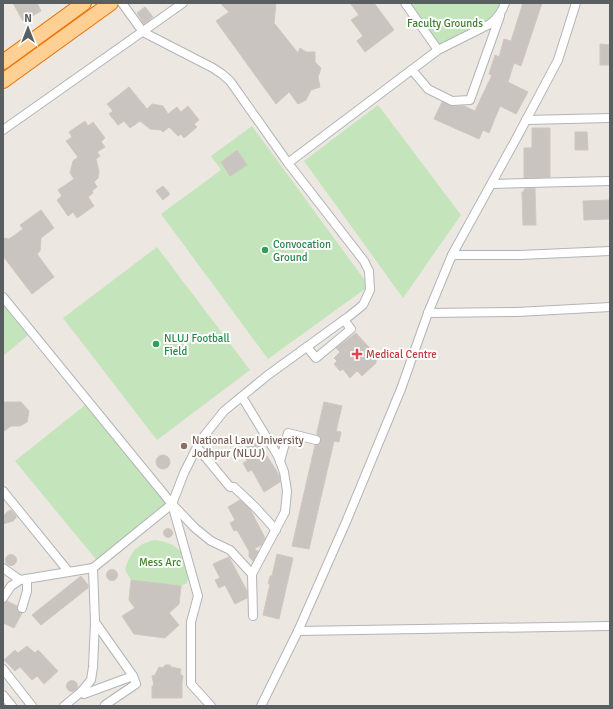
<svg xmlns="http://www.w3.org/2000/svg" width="613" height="709" font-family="Signika,sans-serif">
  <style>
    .green { fill: #c4e5bb }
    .building { fill: #c9c4bf; stroke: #d1c7be }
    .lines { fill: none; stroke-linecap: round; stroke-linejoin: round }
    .minor-casing { stroke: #b1b5b8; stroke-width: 10 }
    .trunk-casing { stroke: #ec6e00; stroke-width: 16 }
    .minor { stroke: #fff; stroke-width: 8 }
    .trunk { stroke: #ffd094; stroke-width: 14 }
    .leisure-dot { fill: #2e9e5b; stroke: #fff; stroke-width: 1.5 }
    .health-dot { fill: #e0444e; stroke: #fff; stroke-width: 1.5 }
    .education-dot { fill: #8d6e63; stroke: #fff; stroke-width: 1.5 }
    .labels { text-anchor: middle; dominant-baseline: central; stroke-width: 4; stroke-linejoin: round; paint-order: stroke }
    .park-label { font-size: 11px; fill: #408031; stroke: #fff }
    .leisure-label { font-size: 11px; fill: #27864d; stroke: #fff; text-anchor: start }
    .health-label { font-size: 11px; fill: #be3a42; stroke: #fff; text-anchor: start }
    .education-label { font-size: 11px; fill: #785e54; stroke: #fff; text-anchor: start }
  </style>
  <rect width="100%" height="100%" fill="#ece7e0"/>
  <g class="green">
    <polygon points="405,3 505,3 497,19 438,50"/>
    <polygon points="378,105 461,215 403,298 304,161"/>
    <polygon points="252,126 369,286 268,359 161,214 221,170 211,156"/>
    <polygon points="157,247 250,370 157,440 63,318"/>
    <polygon points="3,295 33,331 3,356"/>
    <polygon points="89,402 172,504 99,563 15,461"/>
    <path d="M154,540c25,2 38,18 33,43l-6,3 -50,-6 -6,-10c5,-18 11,-25 29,-30z"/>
  </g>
  <g class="building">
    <polygon points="13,3 37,3 41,11 23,21"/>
    <polygon points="220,3 276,3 274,23 298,53 300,48 306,52 315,52 315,62 321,68 318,77 320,87 311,90 306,100 298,104 289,92 276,104 216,21 229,12"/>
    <polygon points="350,3 374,3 394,30 365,52 357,41 363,36 351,20 359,15"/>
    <polygon points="523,3 542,3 521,66 514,63 508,82 528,92 516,114 500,106 489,133 483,130 479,139 434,119 442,102 452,106 464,106 475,111 492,75 489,74 495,55 499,57 504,39 511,41"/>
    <polygon points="145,7 153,17 144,24 137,13"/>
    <polygon points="600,44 610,45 610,65 600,65"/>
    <polygon points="129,87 147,109 152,104 163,106 168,114 177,107 181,112 188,106 199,120 194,124 197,127 184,138 181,134 178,136 169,127 163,132 161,130 150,129 140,121 130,128 124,121 118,125 109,114 113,111 107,104"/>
    <polygon points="85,121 88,126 93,122 105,138 101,142 105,147 97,152 100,156 96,159 99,172 98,178 94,182 97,187 92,191 93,193 88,197 94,206 77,218 73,212 68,216 57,200 62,196 58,190 74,179 70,173 73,161 78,157 66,141 72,137 69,132"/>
    <polygon points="532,128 550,128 550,177 524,178 524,148 532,148"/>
    <polygon points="575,132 587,132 588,150 575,150"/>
    <polygon points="237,150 247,165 230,176 221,162"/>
    <polygon points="163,186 170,194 163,200 156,191"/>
    <polygon points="535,188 536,225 523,225 522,192 524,192 524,189"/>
    <polygon points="610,200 610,219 584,220 583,201"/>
    <polygon points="41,210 54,228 41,238 40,251 37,254 54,277 32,294 3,256 3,238 9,239 23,229 20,225"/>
    <polygon points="356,333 376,355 376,363 362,376 357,371 350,378 343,369 340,371 334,364 337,361 334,358 340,352 336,348"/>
    <polygon points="3,402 21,402 29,411 27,422 20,426 11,426 3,432"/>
    <polygon points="324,402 342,406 336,431 341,432 339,442 334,441 309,549 292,546 315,445 320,444 321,441 321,438 317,435 317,432"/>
    <polygon points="257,440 279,475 280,482 264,492 252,470 248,472 243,463 247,461 241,450"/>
    <circle cx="163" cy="462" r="7"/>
    <polygon points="240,500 250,509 265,538 261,545 254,549 258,551 253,561 249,557 249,551 237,530 234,531 230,523 235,520 228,507"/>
    <polygon points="11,510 16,516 16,518 13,521 3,524 3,517 7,512"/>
    <circle cx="168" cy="533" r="4.5"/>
    <polygon points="277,554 293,558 279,619 263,615 270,584 268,584 270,576 272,576"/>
    <circle cx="11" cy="560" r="5.5"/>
    <polygon points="229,557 247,591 247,598 235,604 225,585 219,588 215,580 220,578 213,564"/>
    <circle cx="112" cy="575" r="5.5"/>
    <polygon points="81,576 88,585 88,588 41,625 32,615"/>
    <polygon points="131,580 181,586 179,604 169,613 179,625 165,638 134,634 122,616 135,608 129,600"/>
    <polygon points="7,601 17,606 18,611 22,613 14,628 3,623 3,603"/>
    <polygon points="27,646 35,653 38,650 58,671 44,684 37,676 32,680 20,667 15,671 4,660 15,650 18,653"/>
    <polygon points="165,665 170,665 171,667 181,669 180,674 183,676 182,682 182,698 152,698 152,686 154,686 152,676 155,675 159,667 163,668"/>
    <circle cx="72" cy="686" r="5.5"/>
  </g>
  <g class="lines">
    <g class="minor-casing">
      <g id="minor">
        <polyline points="122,3 143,32 213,68 222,74 230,81 288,163 364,261 369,271 370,290 363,305 348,317 268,375 224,411 200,441 184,473 172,504 198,596 191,622 191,684 211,706"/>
        <polyline points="405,3 438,50"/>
        <polyline points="412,70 428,89 452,101 470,100 500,16"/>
        <polyline points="526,120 610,118"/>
        <polyline points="3,130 183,3"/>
        <path d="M288,163l150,-113 52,-26c8,-6 12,-12 15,-21"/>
        <polyline points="492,184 610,181"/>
        <polyline points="452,255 520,255 610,251"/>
        <polyline points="3,297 172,504 195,528 211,541 230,550 252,574"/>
        <polyline points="428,313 517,312 610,307"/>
        <polyline points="307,347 316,358 351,329 344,320"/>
        <polyline points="242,397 278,456 284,472 287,491 285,512 252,574 253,616"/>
        <polyline points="197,447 230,487 234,487 256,508 276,530"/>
        <polyline points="280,461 288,433 316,440"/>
        <polyline points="3,491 68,571"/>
        <polyline points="3,568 20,580 93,568"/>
        <polyline points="3,598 11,586 20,580"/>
        <polyline points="22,608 27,591 27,580"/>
        <polyline points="298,631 610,626"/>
        <polyline points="3,669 32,706"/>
        <polyline points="81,692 84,694 133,676 95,622"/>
        <polyline points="3,695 12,706"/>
        <polyline points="105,705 136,684 133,676"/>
        <polyline points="64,706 81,692 91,680 93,667 95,622 93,568 172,504"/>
        <polyline points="261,706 298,631 346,522 401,389 428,313 452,255 516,139 558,60 576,3"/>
      </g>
    </g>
    <g class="trunk-casing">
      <g id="trunk">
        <polyline points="3,62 84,3"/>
        <polyline points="3,81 111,3"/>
      </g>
    </g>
    <use href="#minor" class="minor"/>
    <use href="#trunk" class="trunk"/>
  </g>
  <g class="leisure-dot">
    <circle cx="265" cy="250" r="4"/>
    <circle cx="156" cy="344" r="4"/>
  </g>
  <path class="health-dot" d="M355 348h4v4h4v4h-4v4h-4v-4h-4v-4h4z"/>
  <circle class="education-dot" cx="184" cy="446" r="4"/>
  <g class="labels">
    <g class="park-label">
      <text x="445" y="23">Faculty Grounds</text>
      <text x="160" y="562">Mess Arc</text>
    </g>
    <g class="leisure-label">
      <text x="273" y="244">Convocation<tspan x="273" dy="13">Ground</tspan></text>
      <text x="164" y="338">NLUJ Football<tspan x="164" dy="13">Field</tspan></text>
    </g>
    <g class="health-label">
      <text x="366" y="354">Medical Centre</text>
    </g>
    <g class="education-label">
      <text x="192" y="440">National Law University<tspan x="192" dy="13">Jodhpur (NLUJ)</tspan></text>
    </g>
  </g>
  <rect width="613" height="709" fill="none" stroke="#595f61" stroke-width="8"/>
  <g transform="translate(28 28)" stroke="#ffffff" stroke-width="3" paint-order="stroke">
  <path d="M0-3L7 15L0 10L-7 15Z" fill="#595f61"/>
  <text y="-6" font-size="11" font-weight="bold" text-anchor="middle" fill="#595f61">N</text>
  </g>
</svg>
